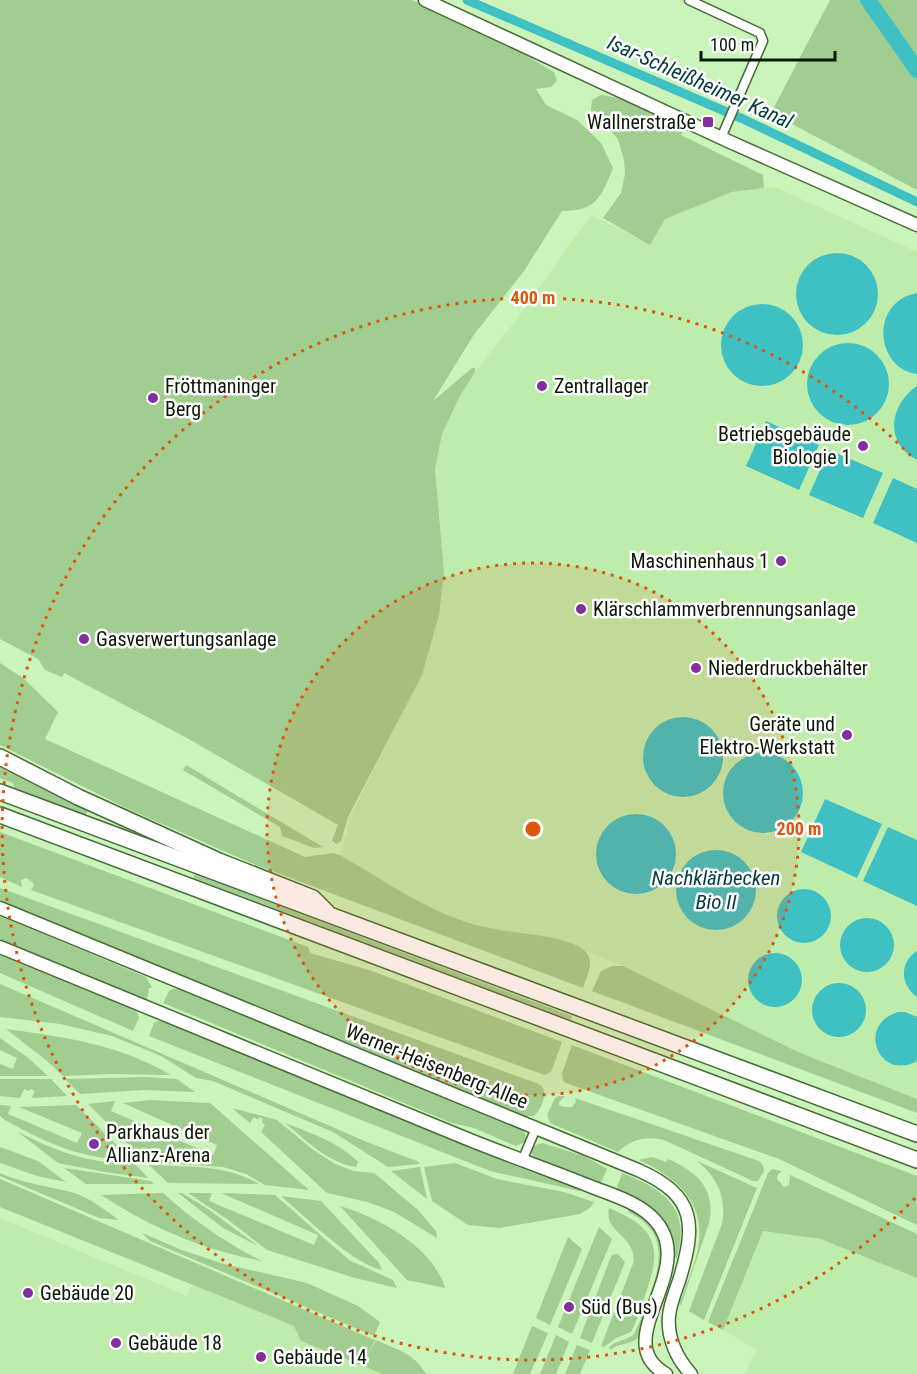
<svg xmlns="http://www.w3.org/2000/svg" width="917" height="1374" font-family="'Roboto Condensed',sans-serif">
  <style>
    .built { fill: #beedab }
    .green { fill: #a1cd90 }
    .water { fill: #3fc0c3 }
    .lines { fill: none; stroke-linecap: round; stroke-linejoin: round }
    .canal { stroke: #3fc0c3; stroke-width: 9 }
    .river { stroke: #3fc0c3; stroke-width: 16 }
    .street-casing { stroke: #466b36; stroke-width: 11 }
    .secondary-casing { stroke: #466b36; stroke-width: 15 }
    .highway-casing { stroke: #466b36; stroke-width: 18 }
    .street { stroke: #fff; stroke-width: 8 }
    .secondary { stroke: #fff; stroke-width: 12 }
    .highway { stroke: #fff; stroke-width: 15 }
    .ring { fill: none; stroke: #dd560c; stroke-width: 3; stroke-dasharray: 3 6 }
    .poi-dot { fill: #822e9c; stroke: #fff; stroke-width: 2 }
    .labels { text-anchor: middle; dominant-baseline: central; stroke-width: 5; stroke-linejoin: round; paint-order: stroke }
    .poi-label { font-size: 20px; fill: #0a1905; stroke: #fff; text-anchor: start }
    .street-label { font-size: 20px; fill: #0a1905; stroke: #fff }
    .water-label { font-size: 21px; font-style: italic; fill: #003c3d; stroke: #fff }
    .centre { fill: #dd560c; stroke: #fff; stroke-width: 3 }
    .ring-label { font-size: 18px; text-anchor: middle; font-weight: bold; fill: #dd560c; stroke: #fff; stroke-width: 5; stroke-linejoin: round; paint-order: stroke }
  </style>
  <rect width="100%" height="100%" fill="#caf4b9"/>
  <g class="built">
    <polygon points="775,187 917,252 917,1106 859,1075 798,1052 623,966 586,951 580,947 559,940 489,928 452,917 420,903 340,855 352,814 421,675 444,572 435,469 442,434 460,396 475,372 517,319 591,215 650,244 665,219 732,192"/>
    <polygon points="0,1218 187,1296 192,1285 412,1374 0,1374"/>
    <polygon points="763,1231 821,1239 917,1278 917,1374 744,1374 757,1350 723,1330"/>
  </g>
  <g class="green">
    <path d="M0,0h412c49,20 96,44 142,72l3,9 -6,6 -15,2 10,16 31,15 24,23 12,25c-12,29 -16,43 -51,43l-38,60 -51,65 -40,65 39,-33h3v4l-15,24 -18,38 -7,35 9,103 -5,43 -17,60 -74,142 -7,24 -5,3 -4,-4 6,-15 -151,-87 -123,-65 -2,4 -17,-7 -7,-11 -38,-20z"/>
    <polygon points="830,0 917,0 917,190 771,113"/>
    <path d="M601,95c29,3 56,20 83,33l-3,7 82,40 1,13 -32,4 -67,27 -15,26 -47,-27 18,-25 4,-19 -1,-14 -6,-21 -27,-29 1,-10z"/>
    <path d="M0,663l23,15 35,34 -13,27 260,118 28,-4 7,2c53,30 97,65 160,75 22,4 67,6 84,20 12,10 3,26 -1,38l-332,-125 -123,-54 -128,-64z"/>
    <polygon points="186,765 323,847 314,848 282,836 280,827 183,770"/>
    <polygon points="0,766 88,811 85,815 21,791 14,787 13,783 0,778"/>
    <polygon points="0,832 308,947 310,953 369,970 562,1042 551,1072 544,1075 539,1073 31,890 34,885 32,882 26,878 21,880 22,887 0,877"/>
    <polygon points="195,874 572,1016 571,1020 193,879"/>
    <path d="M0,888l536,195 6,3c5,9 0,23 -8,30h-8l-526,-216z"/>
    <polygon points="0,916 146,977 152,988 149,988 147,1000 0,939"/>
    <polygon points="0,955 133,1009 137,1012 139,1018 133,1031 0,973"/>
    <polygon points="612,966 623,966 798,1052 917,1099 917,1113 592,991 601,971"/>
    <polygon points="0,984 367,1142 419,1162 419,1164 388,1167 333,1132 213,1081 196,1078 161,1056 112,1036 60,1024 0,1017"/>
    <polygon points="173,989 182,989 522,1130 526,1135 525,1142 516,1146 474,1128 452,1123 163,1003 169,991"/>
    <polygon points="159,1021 170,1024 531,1172 581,1188 580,1191 490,1171 149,1036 154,1023"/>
    <path d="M6,1029c59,8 112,15 165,46l-60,-1 -48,2 -16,-15z"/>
    <polygon points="0,1038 27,1057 48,1076 0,1076 0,1064 13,1069 17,1058 0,1050"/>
    <polygon points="572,1045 917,1176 917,1225 779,1159 566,1083 563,1081 562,1073"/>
    <polygon points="146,1077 177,1079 195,1092 144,1090 80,1094 65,1079"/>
    <polygon points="0,1079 51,1079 67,1096 32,1098 35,1091 31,1089 29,1091 24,1089 20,1098 0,1096"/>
    <path d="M558,1096h7l-6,6v3l5,2h8l4,-5 -1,-4 184,63 4,4 1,6 -6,10h-5l-89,-41c-17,-4 -33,-1 -46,12l-68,-29 -3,-8 8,-17z"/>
    <polygon points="150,1100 210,1103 309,1190 265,1185 246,1174 223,1167 146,1162 88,1104 115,1101 111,1111 213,1155 217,1145 123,1103"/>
    <path d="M0,1105l11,1 -3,8 69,29 5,-10 -63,-26 57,-2 57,56c-53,-3 -83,-16 -128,-41l-5,-4z"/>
    <polygon points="232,1108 277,1120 312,1149 335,1164 354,1171 374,1173 417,1209 436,1231 437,1238 394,1212 368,1202 327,1193 261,1132 265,1125 262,1122 263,1119 259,1117 258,1120 254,1117 250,1123"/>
    <path d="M285,1123c24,9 55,20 73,39l-2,5c-29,-5 -49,-26 -71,-44z"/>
    <path d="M18,1132c42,21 70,31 117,32l13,14 -43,-6 -47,-9z"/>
    <polygon points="542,1143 584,1156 607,1169 601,1183 536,1158 532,1154 531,1149 536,1145"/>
    <polygon points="0,1147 38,1161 66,1182 37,1176 0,1163"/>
    <path d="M652,1157l14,5 2,-3c29,13 48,29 41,64l-28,82h-2c6,-18 16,-40 19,-57 9,-45 -22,-71 -59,-88z"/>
    <path d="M697,1161l60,27 -53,132 -15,-9 33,-87c5,-26 -5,-48 -25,-63z"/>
    <polygon points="455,1163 497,1179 564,1192 594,1202 590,1208 580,1214 499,1228 468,1225 432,1201 424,1167"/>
    <path d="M149,1165c37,2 77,-1 110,19l-91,-1z"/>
    <polygon points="420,1167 427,1199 391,1171"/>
    <polygon points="64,1168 151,1181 154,1184 86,1184"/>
    <polygon points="772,1169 782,1171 778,1174 777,1179 784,1187 789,1185 790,1175 917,1234 917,1278 821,1239 763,1231 723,1330 708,1322 768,1173"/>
    <path d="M0,1173c24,11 49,13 74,20 16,5 31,17 45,27l-20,-2 -99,-42z"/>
    <path d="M622,1173c43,17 69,35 55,85l-2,-1c-4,-39 -26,-53 -59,-67z"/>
    <path d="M0,1179l375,161 -8,16 9,-16c23,11 36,11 50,34h-43l-82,-33 -7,-15 -294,-119z"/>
    <path d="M163,1193c30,27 63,50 99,68 -59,-11 -110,-33 -161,-66z"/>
    <polygon points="178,1193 182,1193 208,1209 258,1246 223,1228"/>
    <polygon points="188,1193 212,1193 209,1201 314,1245 318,1235 221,1193 275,1195 349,1260 393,1280 397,1288 355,1278 267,1250 227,1219"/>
    <path d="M281,1196l40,5 58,62 3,7c-31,-7 -76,-53 -101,-74z"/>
    <path d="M340,1206c38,11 93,41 105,82l-38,-8z"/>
    <path d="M609,1208c46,19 54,38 37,84 -4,14 -9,28 -15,40l-15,6 -12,9 -3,-1 33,-85c-1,-29 -30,-27 -25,-53z"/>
    <path d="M629,1208c45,22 34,61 20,99 -4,10 -7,21 -11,31 -8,7 -20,5 -28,12l-1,-3c8,-7 17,-6 25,-13 6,-12 11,-26 16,-39 12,-34 17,-65 -22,-83z"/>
    <polygon points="599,1227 612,1239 572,1334 558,1327"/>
    <polygon points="142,1233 182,1250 224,1264 307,1283 358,1306 380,1322 374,1336 150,1241"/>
    <polygon points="568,1237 582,1249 550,1325 536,1318"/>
    <polygon points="618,1254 625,1262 592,1343 580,1338 610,1259 612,1255"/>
    <polygon points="532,1326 548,1333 530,1374 513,1374"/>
    <polygon points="556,1335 569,1342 556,1374 540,1374"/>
    <polygon points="577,1345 590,1350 580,1374 565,1374"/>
  </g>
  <g class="water">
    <circle cx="837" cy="294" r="41"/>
    <path d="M917,293v81c-33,-4 -45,-49 -21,-71 6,-6 13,-8 21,-10z"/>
    <circle cx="762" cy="345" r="41"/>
    <circle cx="848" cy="384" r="41"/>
    <path d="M917,386v74c-33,-17 -28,-55 0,-74z"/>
    <polygon points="766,421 819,445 799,490 746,466"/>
    <polygon points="829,450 883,473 863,518 809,495"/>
    <polygon points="893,478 917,489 917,543 873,523"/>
    <circle cx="683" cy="757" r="40"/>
    <circle cx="763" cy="793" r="40"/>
    <polygon points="825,799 882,824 857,878 801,852"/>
    <circle cx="636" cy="854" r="40"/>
    <polygon points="888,827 917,840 917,906 863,881"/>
    <circle cx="716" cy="890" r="40"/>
    <circle cx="804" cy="916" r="27"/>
    <circle cx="867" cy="945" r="27"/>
    <path d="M917,951v46c-17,-12 -18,-35 0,-46z"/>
    <circle cx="775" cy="980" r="27"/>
    <circle cx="839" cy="1010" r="27"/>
    <path d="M898,1012h7l12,5v44c-37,21 -62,-36 -19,-49z"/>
  </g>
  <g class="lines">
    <polyline class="canal" points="467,0 743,119 917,202"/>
    <polyline class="river" points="868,0 917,70"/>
    <g class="street-casing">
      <g id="street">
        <polyline points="689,0 760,33 763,41 721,138"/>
        <polyline points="522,1161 536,1128"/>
      </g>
    </g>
    <g class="secondary-casing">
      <g id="secondary">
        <polyline points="425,0 728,141 917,225"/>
        <path d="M0,908l638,262c59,26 58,55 41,111 -4,11 -9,24 -10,35 -2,22 8,43 22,58"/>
        <path d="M0,947c157,64 313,129 470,193 40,16 82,31 122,47 18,7 38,13 54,25 65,50 -43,127 20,162"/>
      </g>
    </g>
    <g class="highway-casing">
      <g id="highway">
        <polyline points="0,757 78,797 219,861 313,898 327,912"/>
        <polyline points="0,792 917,1134"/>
        <polyline points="0,815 917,1160"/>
      </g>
    </g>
    <use href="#street" class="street"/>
    <use href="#secondary" class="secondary"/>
    <use href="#highway" class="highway"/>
  </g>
  <circle cx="533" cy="829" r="266" fill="#dd560c" fill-opacity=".12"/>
  <g class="ring">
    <circle cx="533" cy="829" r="266"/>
    <path d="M915 1198A531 531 0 1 1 915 460"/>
  </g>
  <g class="poi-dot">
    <rect x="702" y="116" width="12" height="12" rx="3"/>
    <circle cx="542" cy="386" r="6"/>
    <circle cx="153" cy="398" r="6"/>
    <circle cx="863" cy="446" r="6"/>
    <circle cx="781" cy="561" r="6"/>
    <circle cx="581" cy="609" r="6"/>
    <circle cx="84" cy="639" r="6"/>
    <circle cx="696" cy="668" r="6"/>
    <circle cx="847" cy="735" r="6"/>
    <circle cx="94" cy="1144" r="6"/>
    <circle cx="28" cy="1293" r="6"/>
    <circle cx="569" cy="1307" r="6"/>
    <circle cx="116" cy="1343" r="6"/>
    <circle cx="261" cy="1357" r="6"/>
  </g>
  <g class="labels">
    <g class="poi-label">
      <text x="696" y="122" text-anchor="end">Wallnerstraße</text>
      <text x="165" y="386">Fröttmaninger<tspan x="165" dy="23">Berg</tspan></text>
      <text x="554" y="386">Zentrallager</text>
      <text x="851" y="434" text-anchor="end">Betriebsgebäude<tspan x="851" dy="23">Biologie 1</tspan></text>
      <text x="769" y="561" text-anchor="end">Maschinenhaus 1</text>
      <text x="593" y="609">Klärschlammverbrennungsanlage</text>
      <text x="96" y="639">Gasverwertungsanlage</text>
      <text x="708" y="668">Niederdruckbehälter</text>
      <text x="835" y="724" text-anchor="end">Geräte und<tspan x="835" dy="23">Elektro-Werkstatt</tspan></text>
      <text x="106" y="1132">Parkhaus der<tspan x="106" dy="23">Allianz-Arena</tspan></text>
      <text x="40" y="1293">Gebäude 20</text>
      <text x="581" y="1307">Süd (Bus)</text>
      <text x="128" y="1343">Gebäude 18</text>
      <text x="273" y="1357">Gebäude 14</text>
    </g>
    <g class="street-label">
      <text transform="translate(437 1066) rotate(22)">Werner-Heisenberg-Allee</text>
    </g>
    <g class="water-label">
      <text transform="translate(700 82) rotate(24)">Isar-Schleißheimer Kanal</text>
      <text x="716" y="878">Nachklärbecken<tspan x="716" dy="24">Bio II</tspan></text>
    </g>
  </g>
  <circle cx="533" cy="829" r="9" class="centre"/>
  <g class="ring-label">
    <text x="533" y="304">400 m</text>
    <text x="799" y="835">200 m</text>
  </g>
  <path d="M701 51v9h134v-9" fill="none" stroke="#0a1905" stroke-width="3"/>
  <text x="710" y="51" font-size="18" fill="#0a1905" stroke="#ffffff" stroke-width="4.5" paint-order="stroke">100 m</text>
</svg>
